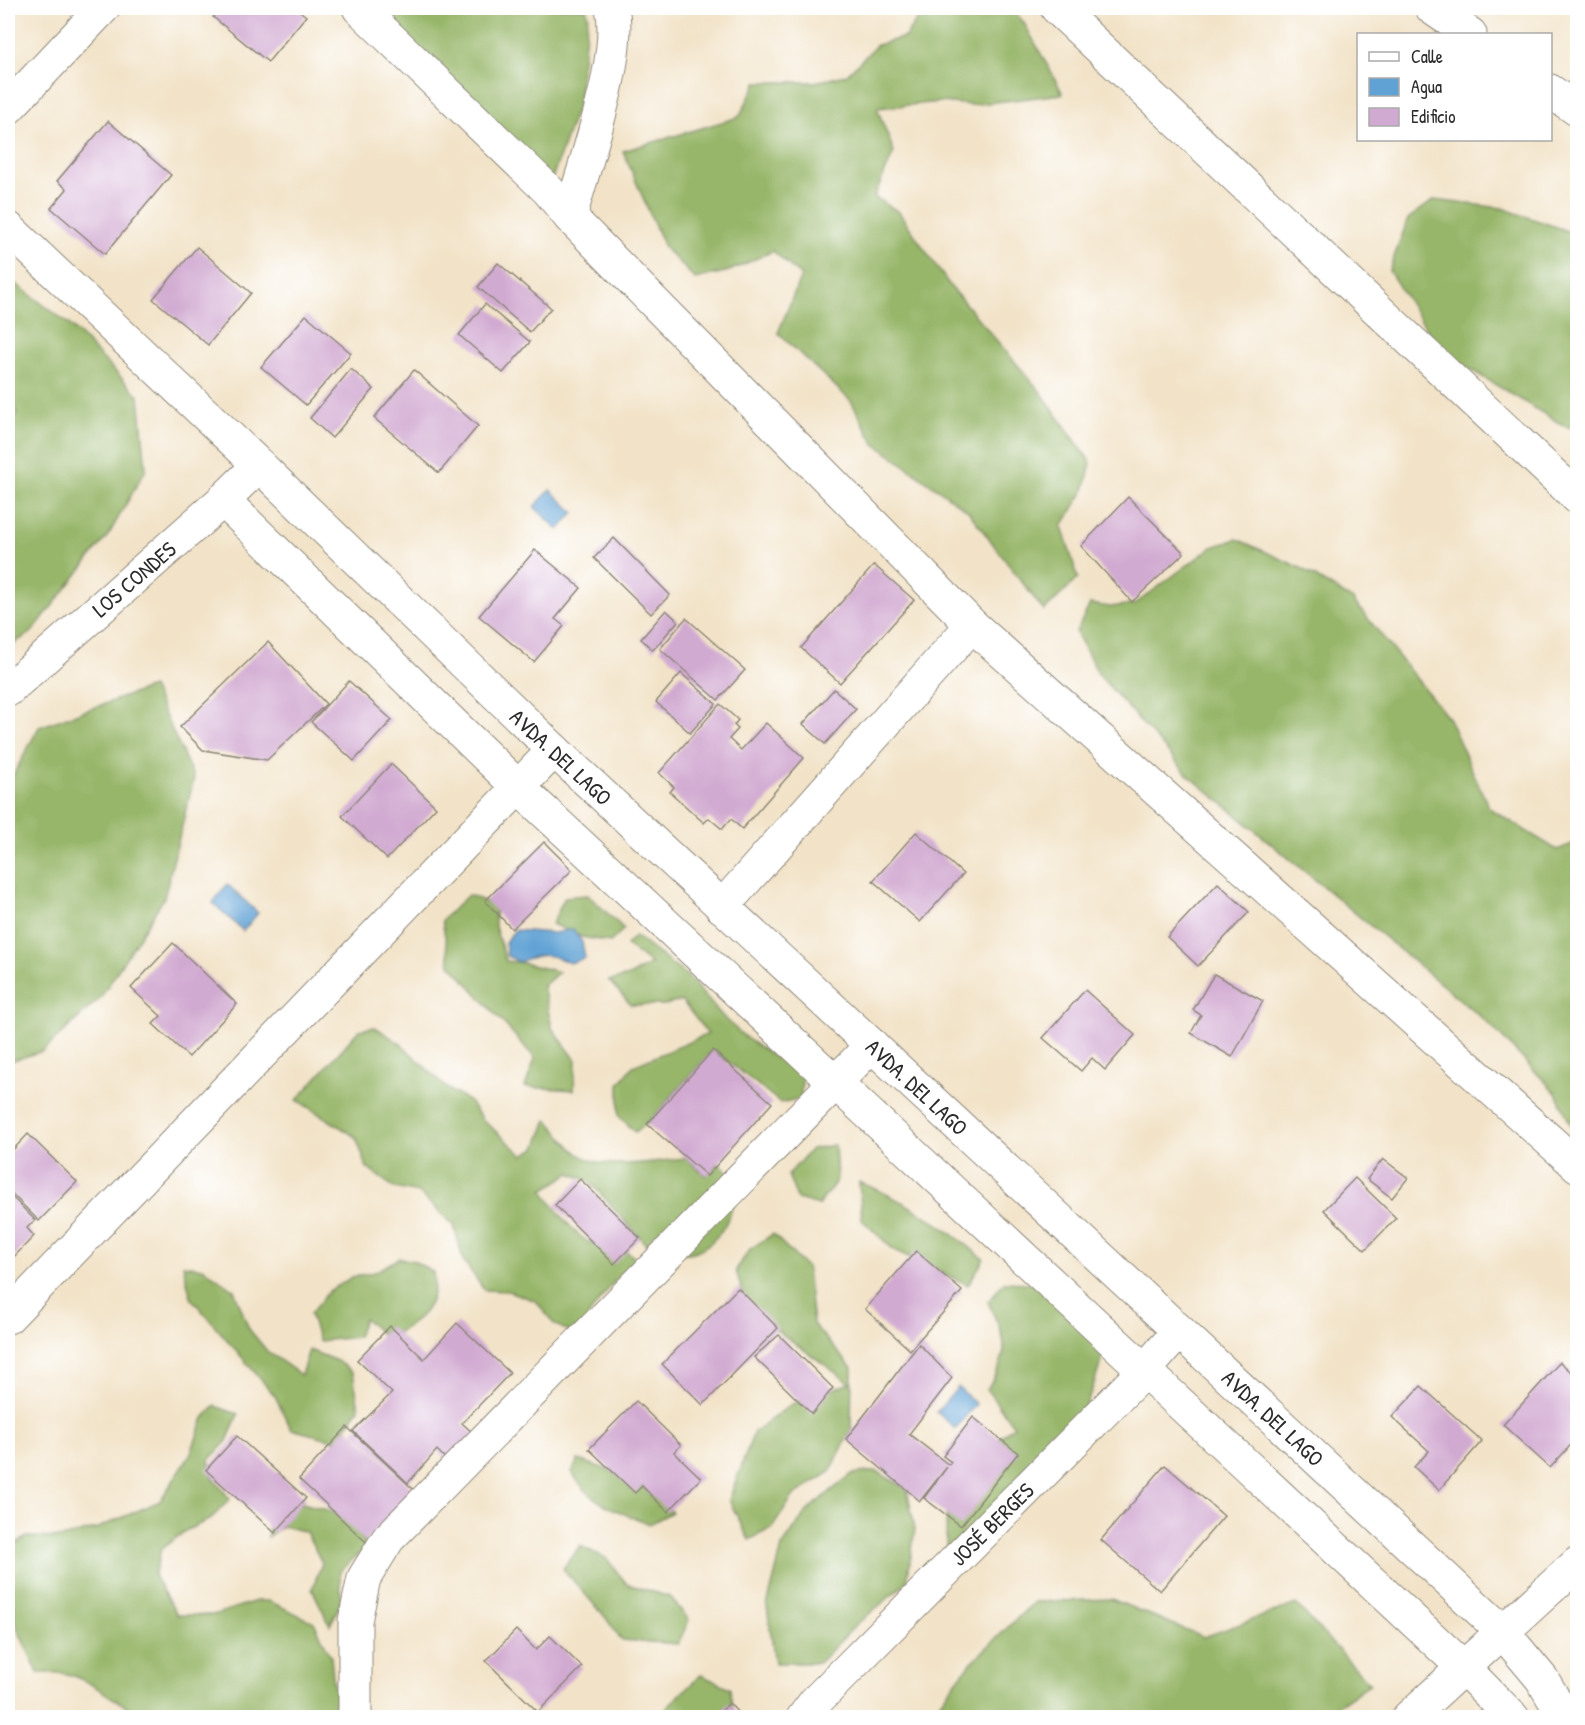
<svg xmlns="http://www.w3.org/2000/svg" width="1585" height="1725" font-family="'Patrick Hand',sans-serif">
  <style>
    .forest { fill: #97b669; stroke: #61704a; stroke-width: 1.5 }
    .water { fill: #61a2d4; stroke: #466680; stroke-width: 1.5 }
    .building { fill: #d1aad1 }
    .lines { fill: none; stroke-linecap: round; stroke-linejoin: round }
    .street-casing { stroke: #8e877a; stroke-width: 35 }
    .street { stroke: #fff; stroke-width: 33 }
    .labels { text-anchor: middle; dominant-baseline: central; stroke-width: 4.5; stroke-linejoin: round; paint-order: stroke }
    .street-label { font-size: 22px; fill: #2b2b2b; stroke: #fff }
  </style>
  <rect width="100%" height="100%" fill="#fff"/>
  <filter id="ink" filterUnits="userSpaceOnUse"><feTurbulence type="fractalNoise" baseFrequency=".0167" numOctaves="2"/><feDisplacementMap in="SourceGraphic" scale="12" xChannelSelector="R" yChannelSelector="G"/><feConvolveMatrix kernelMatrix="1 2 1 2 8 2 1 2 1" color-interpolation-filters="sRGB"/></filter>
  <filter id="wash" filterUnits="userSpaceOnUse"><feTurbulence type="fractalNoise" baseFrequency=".008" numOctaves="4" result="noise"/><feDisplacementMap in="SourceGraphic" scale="24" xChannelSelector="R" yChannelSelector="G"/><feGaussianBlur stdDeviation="1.35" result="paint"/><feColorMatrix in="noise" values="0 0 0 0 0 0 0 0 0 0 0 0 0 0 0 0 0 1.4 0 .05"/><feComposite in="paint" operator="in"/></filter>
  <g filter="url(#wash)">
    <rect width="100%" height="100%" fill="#f2e3c8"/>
    <g class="forest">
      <polygon points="377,8 586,8 588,15 578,104 548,190"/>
      <polygon points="906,8 1012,8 1024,23 1063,94 971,105 941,102 877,108 894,152 874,197 899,212 950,286 1040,391 1091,463 1084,491 1062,526 1078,578 1044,611 968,511 874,443 851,401 778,333 801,276 773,251 729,271 695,279 664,247 623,151 739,117 757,82 815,82 846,75 877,45 905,37 921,14"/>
      <polygon points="1434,200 1502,208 1573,233 1578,238 1577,428 1566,427 1441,352 1389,271 1408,219"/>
      <polygon points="8,278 69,324 139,396 146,469 109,534 31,633 8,647 8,431 17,413 8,394"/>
      <polygon points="1237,539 1299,567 1353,600 1449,719 1489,808 1557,850 1577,842 1577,1131 1570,1123 1556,1093 1487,1022 1188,775 1099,675 1076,632 1090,604 1110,607 1135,604 1212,547"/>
      <polygon points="152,687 194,778 164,898 101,997 43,1051 8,1062 8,785 39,727"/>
      <polygon points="468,895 495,905 495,927 506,961 523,963 559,972 543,986 552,1028 576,1060 574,1090 525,1087 535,1058 450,964 442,920"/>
      <polygon points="588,895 624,929 610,942 582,937 552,924 565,897"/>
      <polygon points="635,936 686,975 726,1020 746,1038 802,1076 801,1098 781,1103 713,1050 647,1124 635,1132 619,1116 619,1084 633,1066 708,1034 682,1001 664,1005 631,1005 609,981 629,976 651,964 626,945"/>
      <path d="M375,1027l26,17 47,45 21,12 14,19 40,35 13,-7 11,-28c11,10 20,25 32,34 24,18 77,7 107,4l20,18 13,-13 20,20c-7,28 -14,58 -45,69 -11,3 -30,-1 -43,-2l-62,-69 -19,-8 -27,17c7,13 33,46 46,52 20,10 24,-4 47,17 -25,22 -41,50 -62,75l-20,-10 -18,-23 -28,-10 -24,-1 -21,-30 -9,-35 -35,-32 -24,-5 -28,-20 -11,-31 -59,-37 62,-70z"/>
      <polygon points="835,1145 837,1180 819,1205 797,1199 788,1175 811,1149"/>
      <path d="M859,1182c47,18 87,45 125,77l-16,26 -74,-35 -32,-30z"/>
      <polygon points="773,1234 807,1268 813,1324 852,1368 851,1431 829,1473 794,1495 772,1528 749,1540 729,1500 754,1432 792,1404 850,1383 765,1322 744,1300 736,1270 750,1249"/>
      <path d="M399,1258l15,3 19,11c6,37 -17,52 -47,66l-22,-20 -6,19 -39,4 -9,-27 19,-23 23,-14 23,-5z"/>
      <polygon points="183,1265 203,1268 234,1290 249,1329 267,1351 301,1375 309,1350 337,1361 353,1373 359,1408 337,1441 291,1429 275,1396 191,1298"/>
      <path d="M1004,1282l27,1 51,28 21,46 -29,85 -128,108 1,-73 67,-51 -27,-36c24,-42 21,-44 1,-88z"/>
      <path d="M215,1406l23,8 -11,27 -18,19 4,18 17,21 -19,20 -24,11 -26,19 -7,27 23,39h36l43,-14h13l45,21 17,35 6,60h-185c-32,-8 -55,-35 -85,-43 -9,-2 -20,-1 -29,-1l-23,-50 -7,-75 19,-11 34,1 37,-10 62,-27 30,-46 14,-37z"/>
      <path d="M578,1460c37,11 67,23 94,52l-22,12c-31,-12 -62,-21 -78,-52z"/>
      <polygon points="876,1471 907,1489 915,1529 907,1582 856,1625 819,1663 775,1663 767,1606 782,1547 805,1513 832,1490 852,1474"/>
      <polygon points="302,1503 324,1509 356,1522 367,1547 340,1571 341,1603 330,1625 312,1589 322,1563 306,1532 283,1526 267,1537 270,1523"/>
      <polygon points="580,1546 606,1558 627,1584 670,1597 689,1620 678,1644 621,1640 606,1618 563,1569"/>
      <polygon points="1111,1599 1204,1637 1296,1604 1370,1684 1320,1717 928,1717 968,1666 1034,1602"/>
      <polygon points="701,1675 730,1688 734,1717 660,1718 669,1705"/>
    </g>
    <g class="water">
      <polygon points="550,490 574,512 559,530 534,507"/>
      <polygon points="227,884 258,913 243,931 213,903"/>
      <path d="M573,929l9,13 3,16 -15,5c-21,-10 -29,-10 -51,-1l-12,-6 -2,-14 10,-12 39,3z"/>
      <polygon points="958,1387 976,1404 955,1429 937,1412"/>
    </g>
    <g id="blocks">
      <g class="building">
        <polygon points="221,8 296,8 306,16 268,62 213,17"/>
        <polygon points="108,121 171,175 105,254 51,208 67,189 57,181"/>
        <polygon points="197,247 251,293 208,345 153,299"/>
        <polygon points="498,263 551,308 530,332 478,287"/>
        <polygon points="485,304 530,342 503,373 459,335"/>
        <polygon points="306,315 351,353 306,405 261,367"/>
        <polygon points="351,369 374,389 332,438 310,418"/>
        <polygon points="414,370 478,426 439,473 374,418"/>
        <polygon points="1128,497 1184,553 1132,602 1081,546"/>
        <polygon points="614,538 670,595 651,614 594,558"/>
        <polygon points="535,550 581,588 555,619 564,626 534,662 479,616"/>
        <polygon points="874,565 914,600 840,683 801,648"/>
        <polygon points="666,610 678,621 653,650 641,639"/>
        <polygon points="686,618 745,670 718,700 660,649"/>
        <polygon points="268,642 326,704 267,760 203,750 180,727"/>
        <polygon points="681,673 716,704 690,733 656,702"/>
        <polygon points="349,681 392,720 354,761 311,722"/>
        <polygon points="834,689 856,709 825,744 803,724"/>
        <polygon points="720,704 738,720 734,725 738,729 729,739 741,750 766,723 804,758 742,829 731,819 722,829 709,818 704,823 670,792 674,787 659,773"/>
        <polygon points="391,764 436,807 387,859 342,816"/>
        <polygon points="916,832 963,874 920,922 873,881"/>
        <polygon points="544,842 572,870 512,929 485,901"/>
        <polygon points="1218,883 1249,912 1198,966 1167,937"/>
        <polygon points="173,943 237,1004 189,1057 153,1024 161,1016 131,988"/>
        <polygon points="1214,974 1263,1001 1232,1057 1191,1033 1201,1015 1193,1010"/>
        <polygon points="1085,990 1135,1035 1105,1070 1092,1058 1081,1071 1043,1038"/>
        <polygon points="713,1050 772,1103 707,1176 647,1124"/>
        <polygon points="28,1134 77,1182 39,1221 8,1190 8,1155"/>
        <polygon points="1383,1159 1408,1178 1392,1198 1367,1179"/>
        <polygon points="1355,1178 1396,1218 1365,1250 1324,1210"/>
        <polygon points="580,1179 640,1238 614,1264 555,1205"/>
        <polygon points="8,1193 35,1220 27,1228 34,1236 8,1263"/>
        <polygon points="916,1251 962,1291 910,1350 865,1309"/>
        <polygon points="738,1288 778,1328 703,1405 662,1364"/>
        <polygon points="457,1323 510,1373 462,1423 475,1435 449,1462 437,1450 408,1483 353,1431 392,1393 357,1360 390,1326 424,1359"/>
        <polygon points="779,1335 833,1388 812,1414 754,1357"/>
        <polygon points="919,1344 952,1378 909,1434 949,1465 951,1462 943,1456 973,1417 1018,1453 961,1526 924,1498 947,1467 920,1501 846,1439"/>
        <polygon points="1560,1362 1578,1378 1578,1437 1550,1468 1503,1425"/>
        <polygon points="1421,1386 1482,1441 1439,1490 1414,1467 1429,1451 1392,1417"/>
        <polygon points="636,1401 681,1445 674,1452 701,1478 668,1512 642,1486 635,1493 589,1449"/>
        <polygon points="347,1427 414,1490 366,1542 299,1479"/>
        <polygon points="237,1436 306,1498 275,1533 206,1470"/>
        <polygon points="1165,1465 1224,1516 1160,1591 1101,1540"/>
        <polygon points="516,1630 536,1650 550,1636 582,1667 538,1712 486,1661"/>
        <polygon points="729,1703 743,1718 715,1718"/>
      </g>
    </g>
  </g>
  <g filter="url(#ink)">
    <use href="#blocks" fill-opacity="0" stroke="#8e877a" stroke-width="1.5"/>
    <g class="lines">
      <g class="street-casing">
        <g id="street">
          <polyline points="359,8 548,190 570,217 972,625 1578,1166"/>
          <polyline points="1057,8 1578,498"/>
          <polyline points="1432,8 1470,34"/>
          <polyline points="1550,91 1578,110"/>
          <polyline points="8,108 103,8"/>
          <path d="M570,217c14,-52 53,-160 42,-209"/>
          <polyline points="8,228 259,465 554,750 1501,1630 1542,1679 1565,1718"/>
          <polyline points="223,500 518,787 1462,1666 1513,1718"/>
          <polyline points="8,690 223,500 259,465"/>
          <polyline points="722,907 972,625"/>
          <polyline points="8,1317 554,750"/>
          <polyline points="355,1718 355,1621 364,1578 388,1539 872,1045"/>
          <polyline points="803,1718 815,1702 1145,1370 1179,1331"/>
          <polyline points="1408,1718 1578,1563"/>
        </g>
      </g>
      <use href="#street" class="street"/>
    </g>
  </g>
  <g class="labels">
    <g class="street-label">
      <text transform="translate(134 579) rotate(-41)">LOS CONDES</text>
      <text transform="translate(561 757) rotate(43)">AVDA. DEL LAGO</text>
      <text transform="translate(917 1087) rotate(43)">AVDA. DEL LAGO</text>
      <text transform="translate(1273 1418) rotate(43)">AVDA. DEL LAGO</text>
      <text transform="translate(992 1524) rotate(-45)">JOSÉ BERGES</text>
    </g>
  </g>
  <rect width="1585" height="1725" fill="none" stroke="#fff" stroke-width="30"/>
  <rect x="1357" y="33" width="195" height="108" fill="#ffffff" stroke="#aaaaaa" stroke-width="1.5"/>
  <rect x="1369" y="52" width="30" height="9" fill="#ffffff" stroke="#aaaaaa" stroke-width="1.5"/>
  <text x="1411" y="63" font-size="18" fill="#2b2b2b">Calle</text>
  <rect x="1369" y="78" width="30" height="18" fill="#61a2d4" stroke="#aaaaaa" stroke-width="1.5"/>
  <text x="1411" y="93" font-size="18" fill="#2b2b2b">Agua</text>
  <rect x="1369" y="108" width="30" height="18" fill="#d1aad1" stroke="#aaaaaa" stroke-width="1.5"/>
  <text x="1411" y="123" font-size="18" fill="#2b2b2b">Edificio</text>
</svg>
